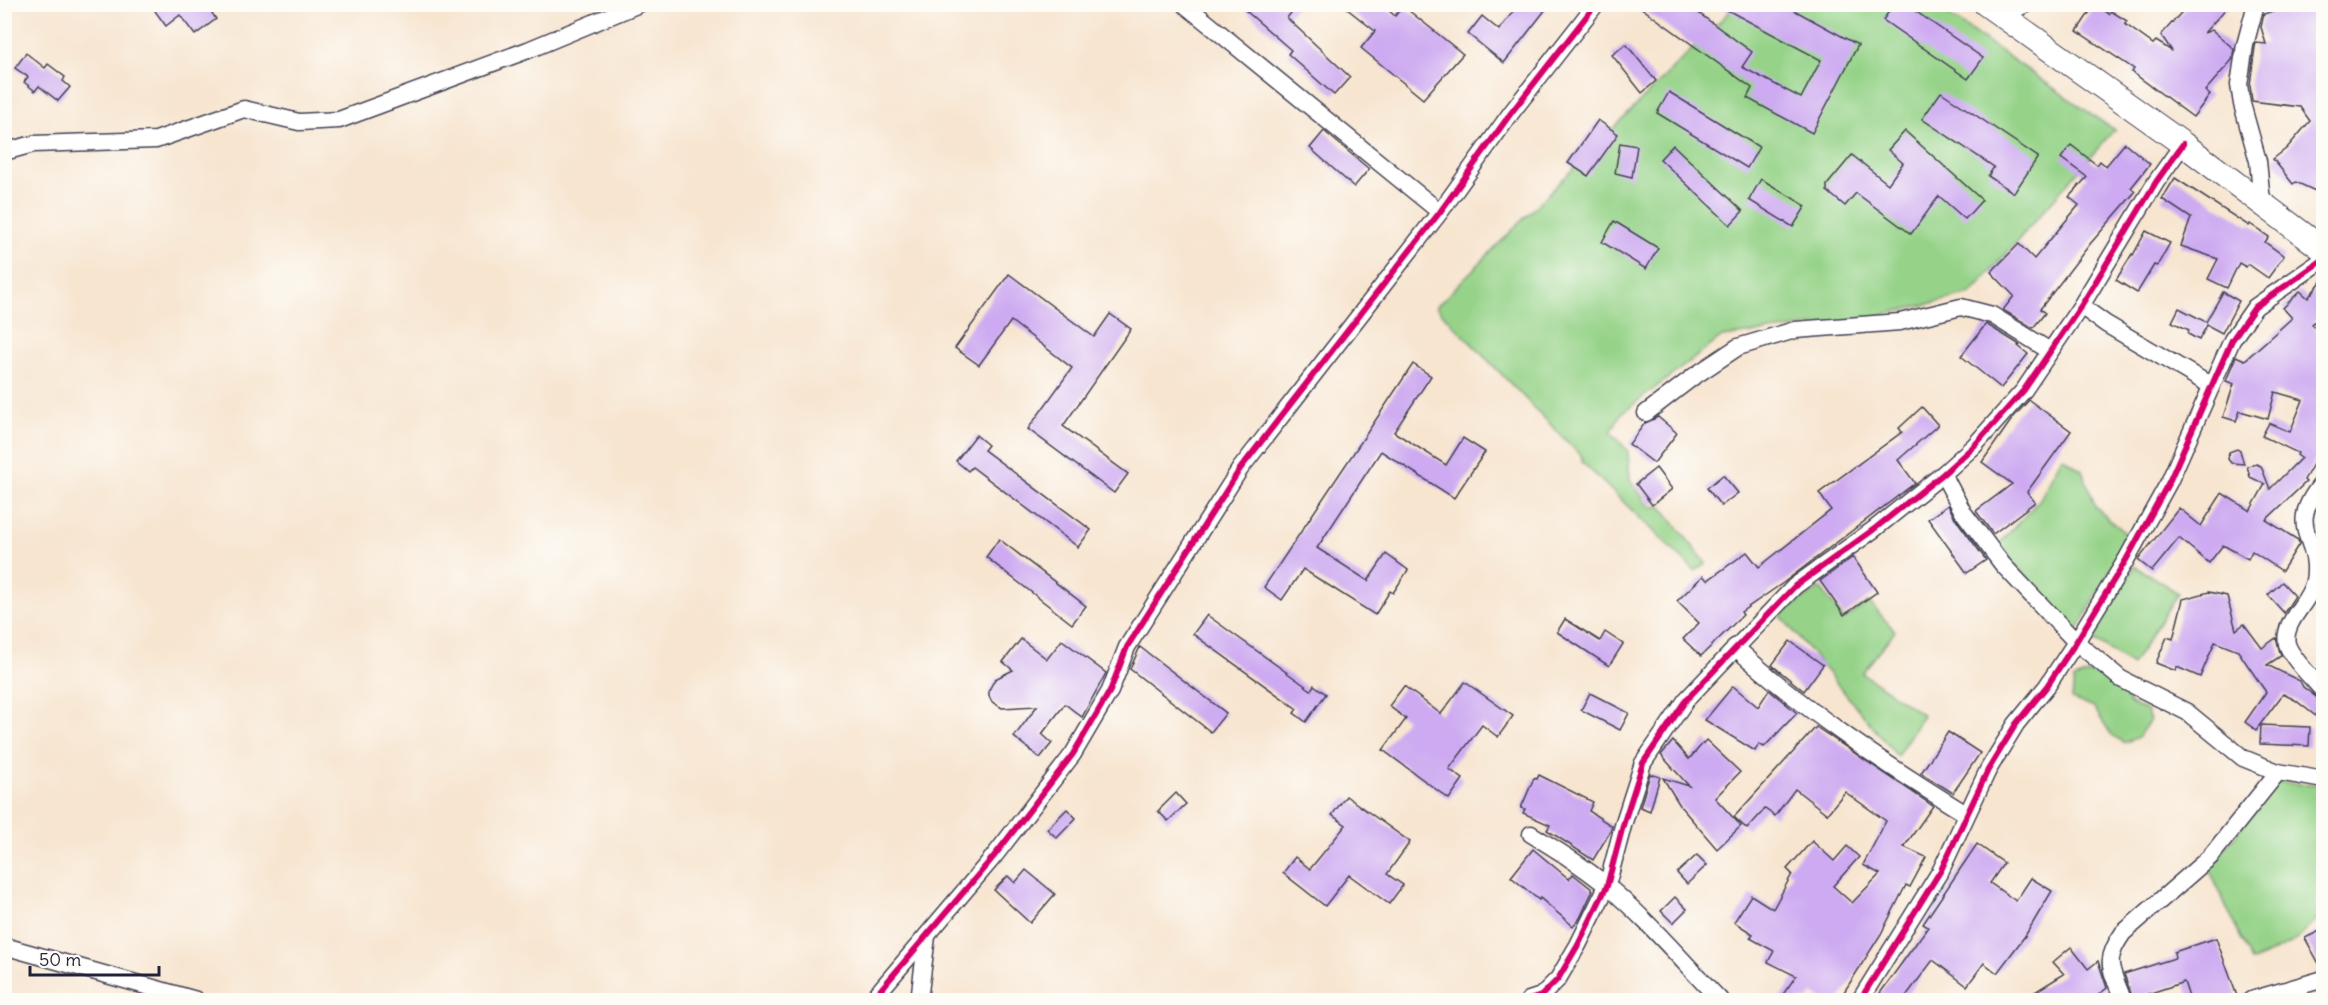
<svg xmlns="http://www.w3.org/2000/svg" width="2328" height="1005" font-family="Delius,sans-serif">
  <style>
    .green { fill: #96d389; stroke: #5c7a62; stroke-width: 1.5 }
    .building { fill: #cdaaf1 }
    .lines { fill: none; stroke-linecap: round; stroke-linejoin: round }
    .street-casing { stroke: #423f51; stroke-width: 19 }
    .secondary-casing { stroke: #423f51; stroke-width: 26 }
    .street { stroke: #fff; stroke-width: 16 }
    .secondary { stroke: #fff; stroke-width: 24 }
    .cycleway-casing { stroke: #fdfcf7; stroke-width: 10 }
    .cycleway { stroke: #d6006c; stroke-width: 6 }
  </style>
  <rect width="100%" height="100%" fill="#fdfcf7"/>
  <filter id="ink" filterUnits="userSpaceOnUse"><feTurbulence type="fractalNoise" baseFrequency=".0167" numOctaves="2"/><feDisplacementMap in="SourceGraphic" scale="12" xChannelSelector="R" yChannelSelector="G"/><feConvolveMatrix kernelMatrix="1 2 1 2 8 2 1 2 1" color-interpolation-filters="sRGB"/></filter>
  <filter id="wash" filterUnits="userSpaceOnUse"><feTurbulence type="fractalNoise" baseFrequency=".008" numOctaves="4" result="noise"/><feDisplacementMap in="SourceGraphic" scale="24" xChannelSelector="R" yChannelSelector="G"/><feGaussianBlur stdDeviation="1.35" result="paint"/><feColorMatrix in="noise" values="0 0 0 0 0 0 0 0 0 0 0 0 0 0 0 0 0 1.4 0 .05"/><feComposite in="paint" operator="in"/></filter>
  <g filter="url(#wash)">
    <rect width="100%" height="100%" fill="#f7e5d0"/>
    <g class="green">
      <polygon points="1736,5 1934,5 2114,130 1971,294 1860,320 1722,337 1621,414 1611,432 1628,451 1630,480 1650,507 1661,506 1706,563 1695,571 1582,462 1582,457 1436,307"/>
      <polygon points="2062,457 2082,470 2096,508 2128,535 2077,632 1997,546 2040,499"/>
      <polygon points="2135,566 2178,593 2132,665 2088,636 2105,616"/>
      <polygon points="1820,588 1844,619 1869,602 1895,631 1862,673 1923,715 1897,756 1780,615"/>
      <polygon points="2093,672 2121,691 2131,705 2146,710 2150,720 2138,737 2124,743 2111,734 2094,708 2072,699 2074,679"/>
      <polygon points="2277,782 2323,786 2323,913 2297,940 2252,962 2209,869"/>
    </g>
    <g id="blocks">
      <g class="building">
        <polygon points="164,4 206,4 216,19 195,35 180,15 166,26 155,11"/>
        <polygon points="1238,4 1298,4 1287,18 1350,77 1334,95 1288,54 1291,50"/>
        <polygon points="1341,4 1381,4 1395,16 1403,6 1463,54 1423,99 1361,48 1375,31"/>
        <polygon points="1519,4 1550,4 1504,63 1468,34 1482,16 1499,30"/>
        <polygon points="1636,4 1686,4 1752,52 1742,67 1801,98 1821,60 1716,4 1783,4 1858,45 1812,133 1747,98 1752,88"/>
        <polygon points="1894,4 1905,4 1983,58 1968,79 1883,20"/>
        <polygon points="2095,4 2109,14 2111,11 2127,21 2125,24 2153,44 2156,41 2172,51 2161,35 2189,4 2230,4 2204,33 2212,30 2234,49 2232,60 2205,91 2210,95 2193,117 2132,72 2134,69 2077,31"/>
        <polygon points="2292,4 2324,4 2324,195 2296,182 2293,184 2273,159 2287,148 2310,121 2300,107 2252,101 2250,85 2255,47 2256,43 2266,44 2261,27 2264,14"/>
        <polygon points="1626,44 1656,81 1642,93 1612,55"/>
        <polygon points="26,53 45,68 48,64 65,77 63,81 70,87 58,101 39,86 35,91 24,82 28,77 15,68"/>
        <polygon points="1669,92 1759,147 1747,168 1657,113"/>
        <polygon points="1941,92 2038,157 2014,193 1988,176 1994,167 1922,119"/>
        <polygon points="1598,120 1618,134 1588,176 1568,163"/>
        <polygon points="1324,131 1369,169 1354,187 1310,148"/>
        <polygon points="1905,131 1982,200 1965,219 1939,196 1911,234 1856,193 1845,206 1827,191 1827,185 1852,155 1888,184 1903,163 1888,150"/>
        <polygon points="1620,143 1637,146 1632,177 1615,173"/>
        <polygon points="2125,143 2150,164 2131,188 2135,192 2090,244 2040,309 2045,313 2033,328 2003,310 2014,296 1991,272 2019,244 2034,259 2079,205 2069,197 2087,177 2061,158 2071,145 2097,165 2100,161 2106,166"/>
        <polygon points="1673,145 1743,211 1730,225 1660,159"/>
        <polygon points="2175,178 2249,226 2250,224 2269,237 2265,242 2284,256 2268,278 2248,264 2246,267 2239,263 2227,288 2208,279 2218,259 2181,246 2191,218 2162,199"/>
        <polygon points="1761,179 1806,206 1793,227 1749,200"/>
        <polygon points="1614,221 1658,248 1646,269 1602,242"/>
        <polygon points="2146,231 2170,243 2157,266 2154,265 2137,293 2116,280 2132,254 2133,255"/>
        <polygon points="1009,274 1094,337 1110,314 1131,329 1063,426 1128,474 1114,493 1028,429 1072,368 1011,321 979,365 955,348"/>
        <polygon points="2324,278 2324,312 2312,324 2324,340 2324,445 2304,480 2306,482 2266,520 2298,540 2299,544 2282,571 2252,551 2248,559 2223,545 2209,563 2179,538 2152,571 2138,560 2179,508 2201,526 2222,493 2250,511 2265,484 2250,477 2247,466 2256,464 2261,466 2270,489 2301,458 2297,455 2298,453 2262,436 2269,423 2290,432 2303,400 2275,392 2268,419 2240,411 2236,421 2223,417 2234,384 2226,381 2236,356 2245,360 2292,318 2283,308 2300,291 2308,298"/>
        <polygon points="2223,292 2239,301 2222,333 2207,325 2199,340 2188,334 2189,330 2172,322 2179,308 2206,322"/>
        <polygon points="1986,324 2020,345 2018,346 2028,354 2001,388 1961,356"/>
        <polygon points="1413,364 1431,376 1394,432 1446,465 1463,438 1485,452 1454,498 1381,451 1317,548 1368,581 1386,554 1408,570 1393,593 1390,591 1375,615 1303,569 1282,600 1264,587"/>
        <polygon points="2029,400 2071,431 2027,492 2035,502 1993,534 1976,511 2012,484 1982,462 2012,419"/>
        <polygon points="1922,407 1938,425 1898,460 1915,483 1783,583 1741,612 1743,615 1701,656 1683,639 1699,623 1677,601 1703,576 1708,580 1747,552 1759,567 1831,510 1819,493 1902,432 1899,428"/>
        <polygon points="1658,417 1677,433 1654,463 1629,444 1645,423"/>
        <polygon points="976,435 988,445 984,450 1091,530 1078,547 972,467 968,471 956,461"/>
        <polygon points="2237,449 2240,451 2244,464 2231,463 2228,459 2229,452"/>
        <polygon points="1656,468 1672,489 1652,505 1636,484"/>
        <polygon points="1723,475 1738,493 1721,506 1707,488"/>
        <polygon points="1948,505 1955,518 1986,560 1967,573 1928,519"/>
        <polygon points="999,539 1086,606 1072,624 986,557"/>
        <polygon points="1853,557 1877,592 1844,615 1820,581"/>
        <polygon points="2282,582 2295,596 2284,613 2268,595"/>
        <polygon points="2209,592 2227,596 2236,630 2244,624 2262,648 2276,638 2281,656 2267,665 2300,681 2303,687 2324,703 2324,709 2317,717 2295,700 2283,694 2256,730 2245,722 2266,692 2238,651 2215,642 2200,677 2177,667 2176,671 2156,663 2167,637 2173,639 2183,599"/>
        <polygon points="1207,615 1311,690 1314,685 1326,694 1306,722 1294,713 1297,709 1193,634"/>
        <polygon points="1565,619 1600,641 1605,632 1623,644 1609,666 1557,632"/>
        <polygon points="1021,639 1047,659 1062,640 1106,673 1082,717 1065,704 1042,734 1052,743 1040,758 1014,737 1037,706 1002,708 992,702 989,696 989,690 995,679 1013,670 1003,662"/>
        <polygon points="1790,641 1823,665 1804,691 1772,665"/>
        <polygon points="1140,647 1226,713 1211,732 1130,669"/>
        <polygon points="1465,682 1513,716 1498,737 1482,725 1449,769 1463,779 1449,799 1383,750 1406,719 1389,706 1404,686 1441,714"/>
        <polygon points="1733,686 1758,707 1769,690 1797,713 1764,747 1759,744 1755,751 1705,720"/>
        <polygon points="1590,693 1629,713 1620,730 1581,710"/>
        <polygon points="2261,725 2310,727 2309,746 2260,744"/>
        <polygon points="1816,727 1933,806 1904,847 1926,857 1910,887 1906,885 1881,934 1839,1000 1826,1000 1812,994 1808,1000 1779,1000 1796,976 1768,962 1774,951 1750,938 1753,934 1734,922 1751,895 1773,909 1792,874 1787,869 1812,841 1834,861 1847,846 1859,857 1833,886 1852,903 1880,874 1863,865 1886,821 1845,792 1827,814 1795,789 1775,816 1765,809 1747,829 1734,817"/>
        <polygon points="1948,732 1980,753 1953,793 1921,773"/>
        <polygon points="1706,740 1740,772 1715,798 1741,826 1717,849 1681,807 1663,778 1689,786 1661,755 1673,741 1689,759"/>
        <polygon points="1650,774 1660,777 1650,811 1640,807"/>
        <polygon points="1539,775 1593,802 1589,811 1612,826 1610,832 1593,860 1547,830 1550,825 1523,813 1525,809 1521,808 1534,778 1537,779"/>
        <polygon points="1176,793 1186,804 1168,821 1158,811"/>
        <polygon points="1346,796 1410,842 1387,874 1403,885 1389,904 1349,875 1325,906 1283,873 1295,857 1310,869 1346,825 1332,815"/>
        <polygon points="1067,809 1076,818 1057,838 1047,829"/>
        <polygon points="1977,844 2004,863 1990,883 2016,901 2031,878 2052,891 2025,936 1997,973 1984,963 1967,986 1933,960 1903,1000 1875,1000 1928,927 1923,924"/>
        <polygon points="1533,849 1569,879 1573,874 1593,890 1580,918 1573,926 1540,898 1539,900 1511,877"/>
        <polygon points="1697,855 1707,865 1687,884 1677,873"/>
        <polygon points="1026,870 1055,894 1030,923 994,890 1008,876 1015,883"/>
        <polygon points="1675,897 1687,909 1673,923 1661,911"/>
        <polygon points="2324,929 2324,969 2322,969 2305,938"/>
        <polygon points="2216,938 2237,996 2224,1000 2190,1000 2184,982 2133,999 2124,974 2175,958 2174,952"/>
        <polygon points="2071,947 2088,969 2098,961 2107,988 2092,1000 2022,1000 2064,974 2053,962"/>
      </g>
    </g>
  </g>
  <g filter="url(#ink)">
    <use href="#blocks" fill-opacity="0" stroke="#423f51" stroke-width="1.5"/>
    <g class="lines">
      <g class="street-casing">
        <g id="street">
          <polyline points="1184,4 1440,212"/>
          <polyline points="2256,4 2245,45 2239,85 2242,104 2258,161 2262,202"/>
          <polyline points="2001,16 2026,4"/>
          <polyline points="4,152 33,144 156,140 244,109 299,122 339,120 528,50 639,4"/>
          <polyline points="2081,306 2106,324 2210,385"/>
          <polyline points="1646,413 1693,377 1738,347 1795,330 1900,322 1961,307 1992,315 2050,351"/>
          <polyline points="1943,474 1963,512 2003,565 2076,642 2121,679 2187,712 2243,758 2278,772 2324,780"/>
          <path d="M2324,481c-42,49 -2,55 -10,100 -4,22 -32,40 -27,63 4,14 27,36 37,48"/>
          <path d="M1735,647c70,64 150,117 231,167"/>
          <path d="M1531,834c26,16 52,32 76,52 41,34 76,76 113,114"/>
          <polyline points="4,946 196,1000"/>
          <polyline points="872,1000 995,855 1073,754 1110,691 1127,647 1240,469 1440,212 1511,113 1596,4"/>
          <polyline points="919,1000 927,936"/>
          <polyline points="1529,1000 1541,996 1558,979 1578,945 1607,886 1624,822 1643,763 1686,700 1795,586 1873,530 1943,474 1974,446 2024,390 2081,306 2156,182 2183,144"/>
          <polyline points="1860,1000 1941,870 1988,770 2016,724 2047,686 2076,642 2126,560 2169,482 2232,340 2255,307 2324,259"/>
          <path d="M2123,1000c-11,-31 -21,-37 0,-67l87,-76 68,-85"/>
          <polyline points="2251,1000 2324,979"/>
        </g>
      </g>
      <g class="secondary-casing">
        <polyline id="secondary" points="1986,4 2183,144 2324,250"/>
      </g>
      <use href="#street" class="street"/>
      <use href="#secondary" class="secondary"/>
      <g class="cycleway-casing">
        <g id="cycleway">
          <polyline points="872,1000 995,855 1073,754 1110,691 1127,647 1240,469 1440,212 1511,113 1596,4"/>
          <polyline points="1529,1000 1541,996 1558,979 1578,945 1607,886 1624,822 1643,763 1686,700 1795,586 1873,530 1943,474 1974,446 2024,390 2081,306 2156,182 2183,144"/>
          <polyline points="1860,1000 1941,870 1988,770 2016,724 2047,686 2076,642 2126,560 2169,482 2232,340 2255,307 2324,259"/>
        </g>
      </g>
      <use href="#cycleway" class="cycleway"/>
    </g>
  </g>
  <rect width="2328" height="1005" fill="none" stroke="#fdfcf7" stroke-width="24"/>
  <path d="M30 966v9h129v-9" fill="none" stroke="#22223b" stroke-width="3"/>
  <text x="39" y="966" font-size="18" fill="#22223b" stroke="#fdfcf7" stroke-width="4.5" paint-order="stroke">50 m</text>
</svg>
